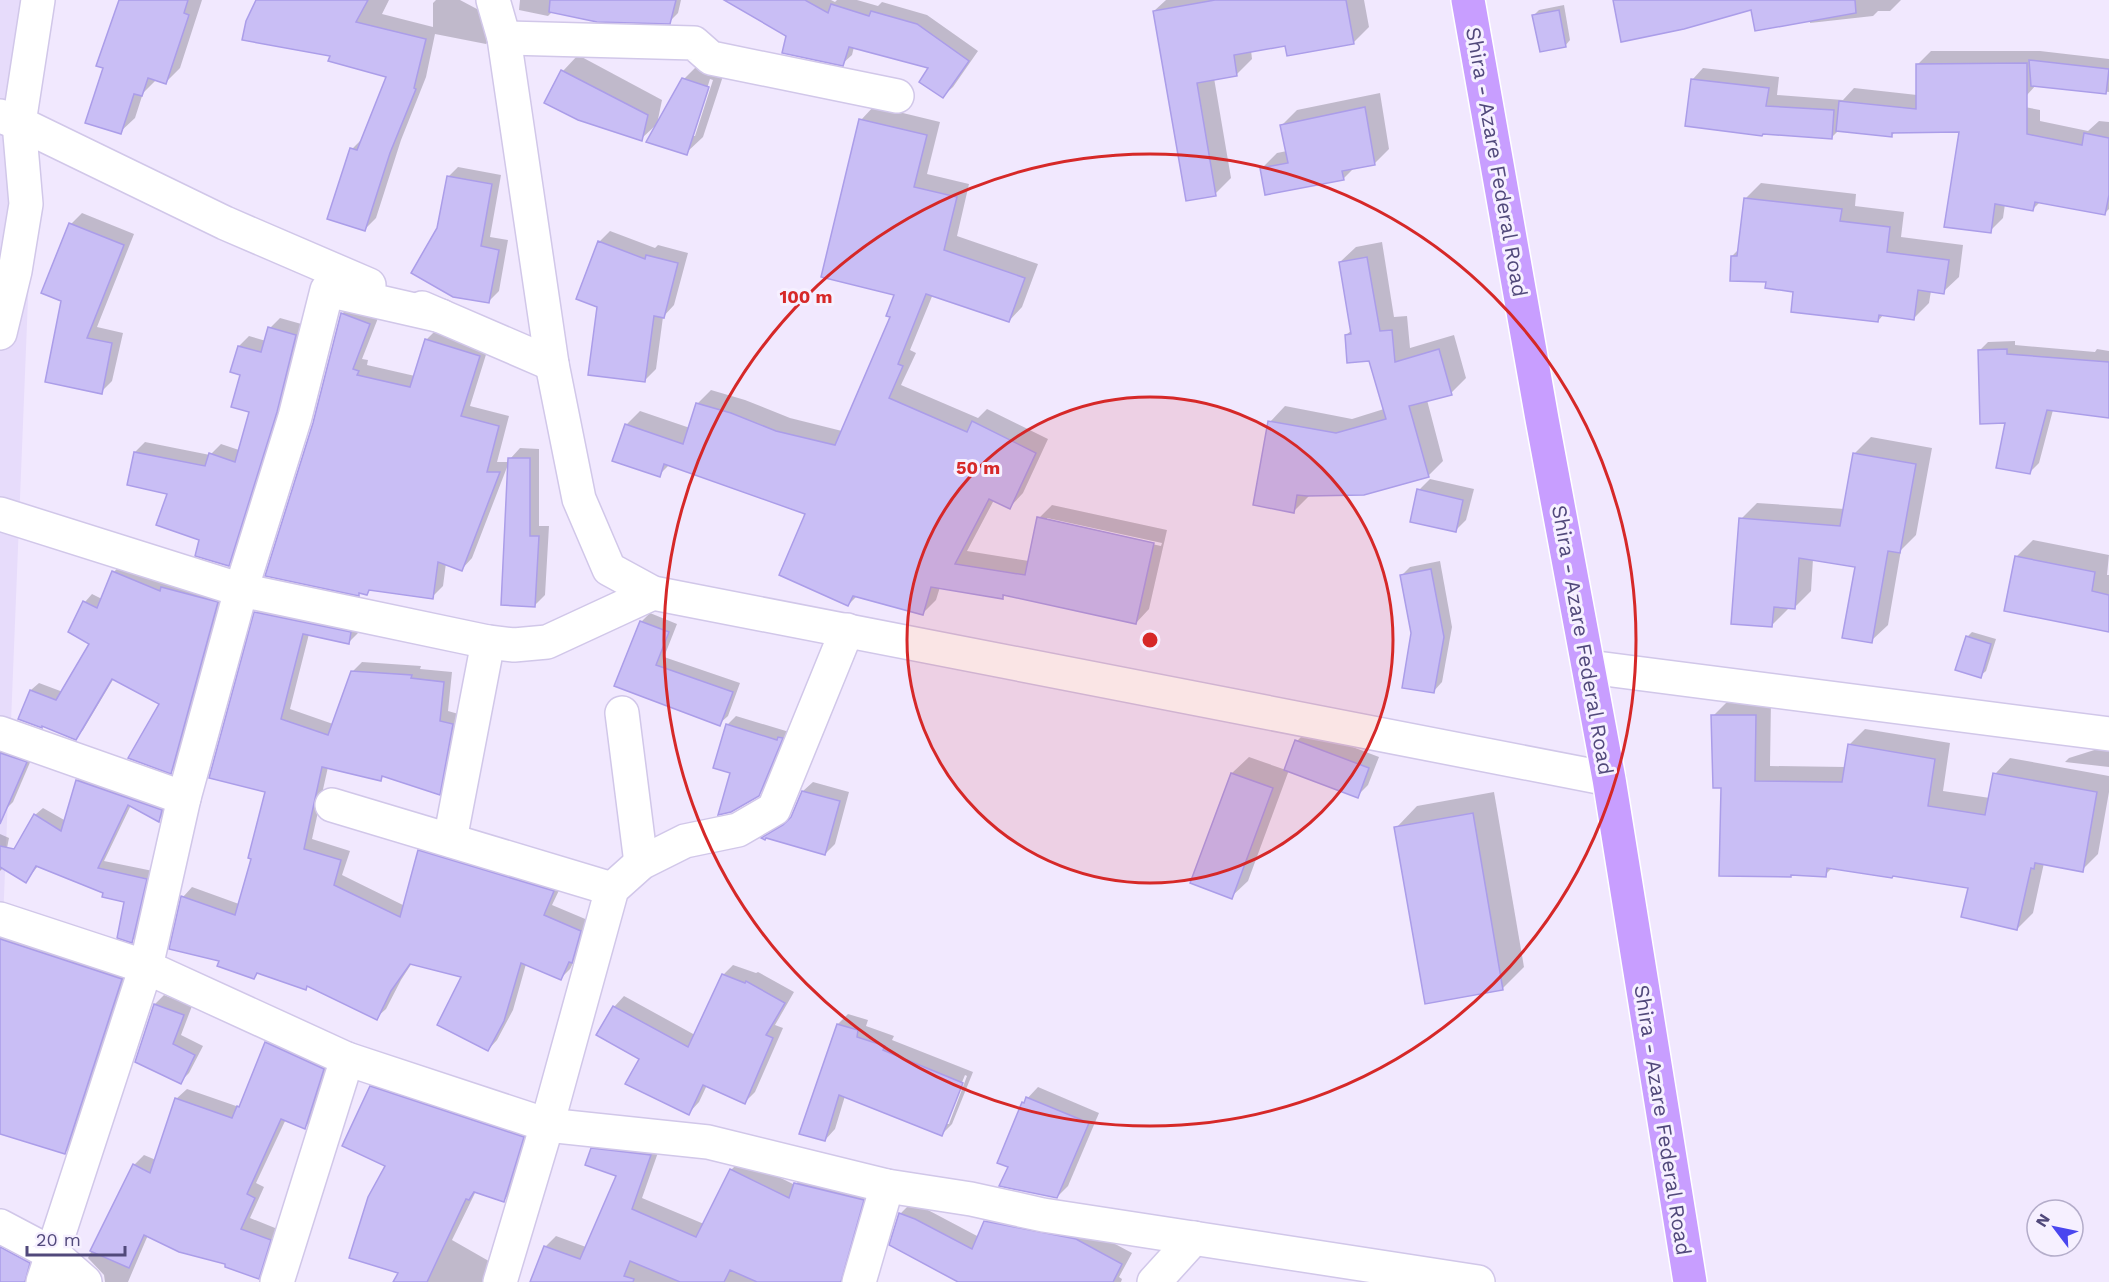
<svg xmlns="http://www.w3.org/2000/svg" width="2109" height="1282" font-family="'Work Sans',sans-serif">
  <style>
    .residential { fill: #e7dcfb }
    .shadow { fill: #0003; fill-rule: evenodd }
    .building { fill: #c9bef5; stroke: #ab9de9; stroke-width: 1.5 }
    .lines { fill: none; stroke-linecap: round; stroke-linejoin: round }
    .minor-casing { stroke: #d1c7e9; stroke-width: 36 }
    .primary-casing { stroke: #fff; stroke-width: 36 }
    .minor { stroke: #fff; stroke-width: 33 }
    .primary { stroke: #c89eff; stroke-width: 33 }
    .ring { fill: none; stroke: #d62828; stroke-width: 3 }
    .labels { text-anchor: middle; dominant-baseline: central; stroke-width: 6; stroke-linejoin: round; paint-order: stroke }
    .street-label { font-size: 21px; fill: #51497b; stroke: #f6f0ff }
    .centre { fill: #d62828; stroke: #f6f0ff; stroke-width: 3 }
    .ring-label { font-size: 18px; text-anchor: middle; font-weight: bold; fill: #d62828; stroke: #f6f0ff; stroke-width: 6; stroke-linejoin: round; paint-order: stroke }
  </style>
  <rect width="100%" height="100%" fill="#f1e8fe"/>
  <polygon class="residential" points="0,0 40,0 0,996"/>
  <g class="shadow">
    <polygon points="120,0 202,0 180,68 166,82 156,80 143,93 135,118 120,132 104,67"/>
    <polygon points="258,0 389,0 382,14 433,27 433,3 436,0 460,0 492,17 496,33 486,44 435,34 426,77 401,140 376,218 365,229 352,149 364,137 388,76 331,55"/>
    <polygon points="520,0 681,0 678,13 669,22 552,12 548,16 519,10"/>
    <polygon points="729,0 831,0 835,2 837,0 857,0 878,6 882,2 927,15 978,51 953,87 943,96 931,67 854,47 852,55 842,64 788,35"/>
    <polygon points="1166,0 1364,0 1369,27 1353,43 1286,44 1251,50 1252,59 1236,75 1214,78 1231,178 1215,194 1154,11"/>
    <polygon points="1614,0 1901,0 1890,11 1878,11 1873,16 1810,23 1810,20 1752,8"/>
    <polygon points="1564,5 1570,40 1565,46 1534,15 1539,10"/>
    <polygon points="1931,51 2040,51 2109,59 2109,92 2036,85 2027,95 1977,98 2040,110 2040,121 2088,131 2099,121 2109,122 2109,209 2105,213 2041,201 2033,209 2005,204 2003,218 1990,231 1961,130 1896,131 1891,136 1839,130 1832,137 1692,80 1703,68 1779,77 1777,95 1843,100 1854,88 1917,95 1918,64"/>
    <polygon points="578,55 662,100 657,124 641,139 546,102 563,71"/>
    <path d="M700,63l25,7 -22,67 -17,16 -2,-74zM710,79l3,1 -18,56h-3z"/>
    <polygon points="1380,93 1389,149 1374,164 1355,167 1343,179 1262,168 1277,153 1287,151 1281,126 1297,110"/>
    <path d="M874,106l66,16 -13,52 42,10 -12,52 81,28 -16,43 -13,14 -76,-27 -23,56 6,3 -15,32 77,33 9,-9 61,30 -25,54 -13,14 -16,-7 -27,51 62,10 10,-43 13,-13 115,25 -18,79 -13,14 -130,-29 -4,4 -62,-11 -4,13 -13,13 -66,-17 -9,9 -41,-91 -137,-50 -11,11 -33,-50 14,-14 50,17 7,-24 14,-14 34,10 45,18 52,13 50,-114 4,-23 -35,-174zM1047,518l115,25 -1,3 -114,-25z"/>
    <polygon points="458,167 501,175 490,237 508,240 499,291 489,301 439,229 448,177"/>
    <polygon points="1761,183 1856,194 1855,206 1904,212 1901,237 1963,245 1959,277 1943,292 1931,291 1929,303 1914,318 1884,314 1878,321 1767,281 1732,256 1739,249 1745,199"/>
    <polygon points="82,213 134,234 97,327 123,333 112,381 101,392 63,300 71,224"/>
    <polygon points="610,231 655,248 658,245 688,253 674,305 663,317 656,369 645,380 599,306 599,242"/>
    <polygon points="1382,242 1394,317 1407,316 1410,348 1454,335 1466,378 1451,393 1427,400 1443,461 1428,476 1309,496 1294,511 1270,422 1285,406 1352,419 1384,409 1370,360 1346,335 1352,330 1340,262 1356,247"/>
    <polygon points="352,303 380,313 362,359 368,360 367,365 415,376 426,340 437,329 489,345 470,406 509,416 497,462 510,462 510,459 520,448 539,449 539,526 549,526 545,595 535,605 509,462 472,558 462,569 446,563 443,586 432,597 371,589 367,594 360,592 358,594 314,423 342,314"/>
    <polygon points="280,318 305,325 238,555 228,565 201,539 169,492 135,452 145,442 210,455 221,444 239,450 251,411 242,374 239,346 249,336 266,341 270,328"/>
    <polygon points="2015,341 2015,345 2095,352 2097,349 2109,351 2109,416 2053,410 2039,463 2030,472 2007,422 1979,351 1988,342"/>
    <polygon points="1871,437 1932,448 1916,535 1901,550 1888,625 1871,641 1857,566 1813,559 1811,591 1795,607 1788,606 1788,609 1772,625 1741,519 1757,503 1845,509 1854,454"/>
    <polygon points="1430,479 1474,489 1466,520 1455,531 1419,490"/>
    <polygon points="2033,540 2109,555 2107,575 2109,575 2109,631 2006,610 2017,556"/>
    <polygon points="1440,561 1452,627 1442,682 1433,692 1413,633 1401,576 1410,567"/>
    <polygon points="121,564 225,595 179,764 171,772 161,704 114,678 83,730 75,738 31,690 39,683 63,692 92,643 85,602 92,594 102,599 114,572"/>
    <polygon points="265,603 360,623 358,633 348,643 309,634 290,709 333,724 352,672 362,662 421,666 420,669 452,672 448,711 462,715 449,784 439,793 384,775 380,779 328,767 312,839 350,851 342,875 405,906 419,851 429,842 563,882 552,905 590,921 581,952 575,959 570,969 561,978 526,964 513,1010 497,1040 488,1050 464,976 412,963 401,980 386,1009 376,1018 309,985 305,989 259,972 254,978 221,960 183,897 192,887 239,904 252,858 267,791 256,613"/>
    <polygon points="650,613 677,624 664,657 740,683 728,716 719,724 616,685 641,622"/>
    <polygon points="1972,632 1996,639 1986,671 1980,676 1967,637"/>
    <polygon points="1729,700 1771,700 1770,766 1846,767 1849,745 1865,729 1950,743 1943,791 1990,798 1995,774 2010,758 2109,776 2109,792 2098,854 2082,870 2044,863 2033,913 2017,929 1969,887 1833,867 1825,875 1723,787 1713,716"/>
    <polygon points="736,716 786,731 790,730 768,785 758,795 732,772 727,725"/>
    <polygon points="1308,730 1379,757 1368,785 1357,796 1289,770 1248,881 1231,897 1232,773 1249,757 1286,770 1297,741"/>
    <polygon points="0,740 34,753 13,802 4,811 0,809"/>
    <polygon points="2104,747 2109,747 2109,767 2065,762 2069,758"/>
    <polygon points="85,773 169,802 166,813 158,820 131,805 104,861 153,871 140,933 132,941 126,901 38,866 26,881 35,815 43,808 66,821 77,780"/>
    <polygon points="813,782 849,792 835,844 825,854 767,836 764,838 773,829 792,817 803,791"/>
    <polygon points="1494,792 1524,967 1502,989 1396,828 1417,806"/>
    <polygon points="0,834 9,838 3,868 0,871"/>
    <polygon points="0,926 130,970 73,1144 65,1153 0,1122"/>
    <polygon points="733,965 756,973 758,972 794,992 775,1025 783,1028 755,1092 745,1102 707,1085 699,1102 689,1113 641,1058 614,1007 624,996 695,1035 723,975"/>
    <polygon points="164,995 192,1006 181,1035 203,1046 189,1073 180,1082 137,1061 155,1004"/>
    <path d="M848,1014l20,6 -2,6 28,10 -2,4 81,32 -21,52 -10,10 -97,-38 -10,33 -10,11 13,-116zM965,1075l2,1 -18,48h-4z"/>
    <polygon points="277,1033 334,1059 315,1117 305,1127 286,1119 256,1183 264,1187 250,1218 280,1230 269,1267 259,1277 227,1263 148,1235 128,1282 105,1282 104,1275 88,1258 134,1165 144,1155 156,1160 176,1099 187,1089 239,1107 242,1103 267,1043"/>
    <polygon points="384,1075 535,1125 516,1188 504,1200 476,1191 452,1240 494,1264 486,1282 395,1282 400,1272 387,1165 372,1087"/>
    <polygon points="1038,1087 1099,1113 1068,1186 1057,1197 1010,1166 1023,1103"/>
    <polygon points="603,1138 661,1144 642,1198 704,1224 731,1170 742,1159 795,1185 807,1172 874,1189 852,1265 840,1276 816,1282 532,1282 545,1247 556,1236 586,1247 618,1175 592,1149"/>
    <polygon points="911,1203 926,1209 979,1237 985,1222 996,1211 1087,1229 1132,1253 1119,1277 1122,1279 1121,1282 961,1282 900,1214"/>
  </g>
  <g class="building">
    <polygon points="119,0 188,0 184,13 189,15 166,84 148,78 142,96 134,94 121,134 85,123 103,68 96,66"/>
    <polygon points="256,0 368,0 356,22 426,39 414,88 416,89 390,153 365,231 327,219 350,148 357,150 386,77 328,61 330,56 242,40 246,21"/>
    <polygon points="550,0 676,0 670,24 597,22 549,12"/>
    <polygon points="724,0 805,0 828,13 831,4 869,16 871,11 917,24 969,61 943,98 919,82 928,68 849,47 843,66 782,53 786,36"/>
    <polygon points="1215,0 1346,0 1354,44 1287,56 1285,46 1234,55 1237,76 1197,83 1216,196 1186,201 1153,11"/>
    <polygon points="1613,0 1855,0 1856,13 1755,31 1751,10 1684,29 1621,42"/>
    <polygon points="1559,10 1566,47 1540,52 1532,15"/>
    <polygon points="2029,60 2109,69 2106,94 2031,86"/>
    <polygon points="2027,63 2027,134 2082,145 2084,133 2109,138 2109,195 2105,215 2035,202 2033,211 1995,204 1991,233 1944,227 1959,132 1892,133 1892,137 1836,131 1839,101 1916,109 1916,64"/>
    <polygon points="561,70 648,115 642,141 578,120 544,103"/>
    <polygon points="682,78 709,87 687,155 646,142"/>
    <polygon points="1691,79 1769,88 1766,106 1834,110 1832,139 1763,134 1762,136 1685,126"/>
    <polygon points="1365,107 1375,165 1342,171 1344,180 1265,195 1260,168 1288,163 1280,125"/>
    <polygon points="859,119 927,135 914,187 957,197 944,250 1025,278 1009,322 926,294 898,364 903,366 889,398 967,432 972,421 1036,453 1010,509 989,499 955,564 1025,575 1037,517 1154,543 1136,624 1003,595 1003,599 931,587 923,615 853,596 848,606 779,575 805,514 664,464 660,477 612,461 625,424 683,444 696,403 731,413 776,431 835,445 890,317 886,316 894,295 821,277"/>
    <polygon points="447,176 492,184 481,246 499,250 489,303 453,297 411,273 437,228"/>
    <polygon points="1744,198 1842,209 1840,221 1890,227 1887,252 1949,260 1944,294 1918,290 1914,320 1879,315 1878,322 1791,312 1793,292 1765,288 1766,282 1730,281 1731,256 1737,256"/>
    <polygon points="69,223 124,245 87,338 112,343 102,394 45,382 61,301 41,293"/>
    <polygon points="598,241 645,259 646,255 678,263 664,318 654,316 645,382 588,375 597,307 576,299"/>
    <polygon points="1367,257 1380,331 1392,330 1395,362 1439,349 1452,395 1409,406 1429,477 1364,495 1307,496 1297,495 1294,513 1253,505 1268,421 1336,433 1386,419 1369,361 1347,363 1345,335 1351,334 1339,262"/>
    <polygon points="341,313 370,324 353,369 359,371 357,375 410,387 425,339 480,356 461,416 499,426 487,472 500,472 462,571 438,562 433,599 369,590 367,595 359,593 359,596 265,576 313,423"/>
    <polygon points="268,327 296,335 277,412 229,566 195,556 199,540 156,525 167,494 127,485 134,452 205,466 209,453 235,462 249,412 231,407 240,375 230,372 238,346 261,352"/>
    <polygon points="2007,349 2007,354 2109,362 2109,418 2047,410 2030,474 1996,468 2005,423 1980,424 1978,350"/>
    <polygon points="1853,453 1916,464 1900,553 1888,551 1872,643 1842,638 1855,567 1799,558 1795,609 1774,607 1772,627 1731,624 1739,518 1840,526"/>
    <polygon points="508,458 530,458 530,536 539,536 535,607 501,605"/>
    <polygon points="1417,489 1463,500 1456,532 1410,522"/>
    <polygon points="2015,556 2095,572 2092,591 2109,595 2109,632 2004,611"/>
    <polygon points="1431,569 1444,637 1434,693 1402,688 1411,633 1400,575"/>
    <polygon points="112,571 160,591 161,587 218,602 171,774 128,758 159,704 112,679 76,740 42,726 42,728 18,719 30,690 56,700 89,644 68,632 83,601 97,608"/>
    <polygon points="254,612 351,632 349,644 303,634 281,719 328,735 351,671 412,675 411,678 444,682 440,721 453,724 440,795 382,776 381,781 322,767 304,849 341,860 334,885 400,917 418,850 554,891 544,915 581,931 572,963 569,962 561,980 521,963 504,1021 488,1051 437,1025 461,977 410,964 391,991 377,1020 307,986 306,990 257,973 254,979 217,966 219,961 169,949 181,896 235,915 251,859 248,858 265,792 209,778"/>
    <polygon points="640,621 669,632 656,665 733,692 720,726 614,686"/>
    <polygon points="1966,636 1991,644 1981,678 1955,670"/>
    <polygon points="1711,715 1756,715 1755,781 1842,782 1848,744 1935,759 1928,806 1985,815 1993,773 2097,792 2083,872 2035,863 2034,869 2031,868 2017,930 1961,917 1968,888 1893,876 1892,878 1827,868 1826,877 1791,875 1791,877 1719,876 1721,788 1713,788"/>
    <polygon points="726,724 777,740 778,737 783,738 759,796 731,812 718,815 730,773 713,768"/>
    <polygon points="1295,740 1369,768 1358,798 1284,770"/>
    <polygon points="0,753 27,762 0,824"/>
    <polygon points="1231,773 1273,788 1232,899 1190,883"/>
    <polygon points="76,780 162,810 159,822 128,805 98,868 147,879 132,943 117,938 124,902 102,897 103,893 36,866 26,883 0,867 0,846 14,849 34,814 61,831"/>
    <polygon points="802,791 840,801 825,855 766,838 765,840 761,838 783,825 791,817"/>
    <polygon points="1473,813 1503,990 1425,1004 1394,827"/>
    <polygon points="0,939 122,979 65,1154 0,1134"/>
    <polygon points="722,974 745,983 746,981 785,1003 766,1035 773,1038 745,1104 703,1085 689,1115 625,1084 639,1059 596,1035 613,1006 688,1047"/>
    <polygon points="154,1004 184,1015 173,1044 195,1055 181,1084 135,1062"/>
    <polygon points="837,1024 858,1030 857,1037 885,1046 883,1050 963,1083 942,1136 839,1095 825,1141 799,1134"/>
    <polygon points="265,1042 324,1069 305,1129 281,1119 247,1194 255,1198 241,1229 271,1240 259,1279 225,1267 225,1264 179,1252 144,1235 129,1268 90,1251 133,1164 150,1173 175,1098 232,1118 237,1106 239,1107"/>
    <polygon points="370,1086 524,1137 504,1202 474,1192 469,1200 466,1199 427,1282 393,1282 398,1273 349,1258 368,1197 385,1166 342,1146"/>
    <polygon points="1026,1097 1089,1123 1057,1198 999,1186 1008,1167 997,1163 1022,1102 1024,1103"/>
    <polygon points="591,1148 651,1155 632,1209 696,1237 730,1169 789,1198 794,1183 864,1200 841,1282 757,1282 730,1270 724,1282 680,1282 630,1261 624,1276 634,1279 633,1282 530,1282 544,1246 580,1259 616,1176 585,1165"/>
    <polygon points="899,1213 915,1219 972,1249 984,1221 1076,1239 1122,1264 1113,1282 958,1282 889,1245"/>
    <polygon points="0,1247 30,1263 25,1282 0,1282"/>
  </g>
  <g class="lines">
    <g class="minor-casing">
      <g id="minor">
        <polyline points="493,0 504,38 552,364 579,499 609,569 653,593 1609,779"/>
        <polyline points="504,38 694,43 711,58 897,96"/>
        <polyline points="0,116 19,123 225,223 369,285"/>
        <polyline points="422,308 552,364"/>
        <polyline points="0,333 15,271 26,204 19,123 38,0"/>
        <polyline points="0,514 241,590 488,642 514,645 547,642 653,593"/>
        <polyline points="1589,667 2109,734"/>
        <polyline points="622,713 641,863"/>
        <polyline points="0,733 184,798"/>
        <polyline points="332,805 612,889"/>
        <polyline points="450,840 488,642"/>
        <polyline points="0,919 146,967 347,1059 547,1125 708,1142 887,1186 971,1199 1043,1215 1478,1282"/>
        <polyline points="0,1226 53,1254 85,1282"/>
        <polyline points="43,1282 146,967 184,798 241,590 295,417 327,290 441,316"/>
        <polyline points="277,1282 347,1059"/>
        <polyline points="500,1282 547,1125 612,889 641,863 685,841 738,830 774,809 847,630"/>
        <polyline points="859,1282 887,1186"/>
        <polyline points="1154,1282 1194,1238"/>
      </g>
    </g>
    <g class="primary-casing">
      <polyline id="primary" points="1468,0 1542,419 1609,779 1690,1282"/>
    </g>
    <use href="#minor" class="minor"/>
    <use href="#primary" class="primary"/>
  </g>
  <circle cx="1150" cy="640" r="243" fill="#d62828" fill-opacity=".12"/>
  <g class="ring">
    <circle cx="1150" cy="640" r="243"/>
    <circle cx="1150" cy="640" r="486"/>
  </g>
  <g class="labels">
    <g class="street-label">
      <text transform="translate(1497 162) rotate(80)">Shira - Azare Federal Road</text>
      <text transform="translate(1583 640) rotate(80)">Shira - Azare Federal Road</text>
      <text transform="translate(1663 1120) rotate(81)">Shira - Azare Federal Road</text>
    </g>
  </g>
  <circle cx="1150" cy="640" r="9" class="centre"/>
  <g class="ring-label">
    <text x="806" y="303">100 m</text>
    <text x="978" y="474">50 m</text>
  </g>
  <g transform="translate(2055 1228) rotate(302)"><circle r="28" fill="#f6f0ff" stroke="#b4adca" stroke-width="1.5"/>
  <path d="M0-4.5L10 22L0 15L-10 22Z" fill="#4a46ef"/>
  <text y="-9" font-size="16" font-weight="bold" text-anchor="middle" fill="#51497b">N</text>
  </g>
  <path d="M27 1246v9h98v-9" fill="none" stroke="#51497b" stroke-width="3"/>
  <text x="36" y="1246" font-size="18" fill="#51497b" stroke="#f6f0ff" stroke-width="4.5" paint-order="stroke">20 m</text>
</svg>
